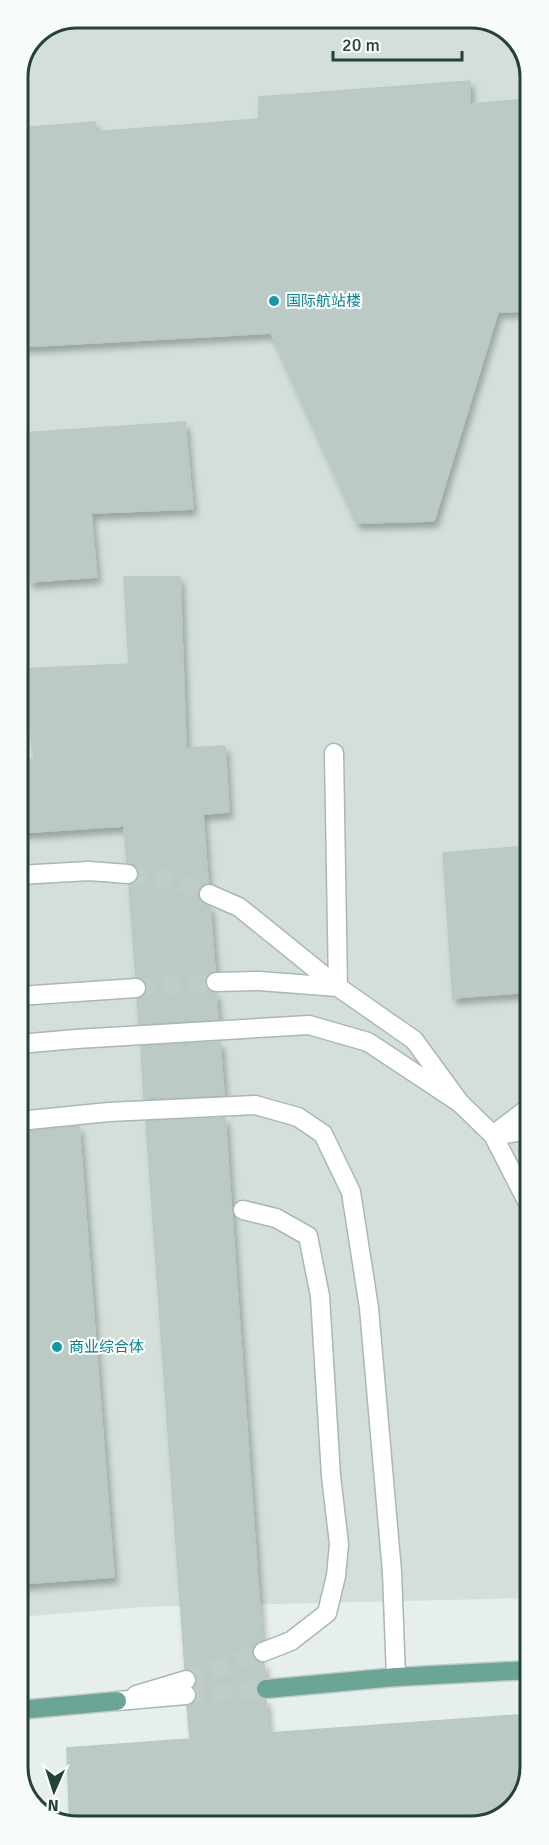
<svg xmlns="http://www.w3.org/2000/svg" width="549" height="1845" font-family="Signika,'Noto Sans SC',sans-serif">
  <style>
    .built { fill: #d4dfda }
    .building { fill: #bbcac4; stroke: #b8c9c2; stroke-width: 1.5; filter: url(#shadow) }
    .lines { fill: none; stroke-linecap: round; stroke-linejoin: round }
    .street-tunnel { stroke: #bfccc8; stroke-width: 18; stroke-dasharray: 18 9; stroke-linecap: butt }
    .secondary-tunnel { stroke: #bfccc8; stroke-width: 18; stroke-dasharray: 18 9; stroke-linecap: butt }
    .lane-casing { stroke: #a8b8b2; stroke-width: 21 }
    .street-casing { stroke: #a8b8b2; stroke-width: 21 }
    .secondary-casing { stroke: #a4bbb3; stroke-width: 21 }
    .primary-casing { stroke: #c2cac8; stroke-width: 21 }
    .lane { stroke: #fff; stroke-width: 18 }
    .street { stroke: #fff; stroke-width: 18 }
    .secondary { stroke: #fff; stroke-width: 18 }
    .primary { stroke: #6aa596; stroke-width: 18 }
    .culture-dot { fill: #0f9aa8; stroke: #f7fbf9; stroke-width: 2 }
    .labels { text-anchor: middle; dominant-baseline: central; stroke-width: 4.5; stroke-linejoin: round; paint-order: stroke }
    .culture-label { font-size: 15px; fill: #0d838f; stroke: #f7fbf9; text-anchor: start }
    .rim { fill: none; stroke: #24423a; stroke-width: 3 }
  </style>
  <defs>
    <filter id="shadow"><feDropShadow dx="3.5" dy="6" stdDeviation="3" flood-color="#0004"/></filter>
  </defs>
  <rect width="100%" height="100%" fill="#e6efeb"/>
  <polygon class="built" points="78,18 479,18 511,33 530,66 531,1598 141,1607 19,1617 18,74 36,35"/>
  <g class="building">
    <polygon points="470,81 470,104 530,99 530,311 498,312 434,521 357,523 271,333 18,347 18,128 95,122 95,132 259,119 259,97"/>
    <polygon points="185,422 193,509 91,513 97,577 30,582 21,433"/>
    <polygon points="124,577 180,577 186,748 225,746 229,812 203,814 208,883 202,885 198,895 200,901 210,907 215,971 206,976 205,983 210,992 216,993 218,1019 139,1024 137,999 146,993 147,987 141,978 136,977 129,885 137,881 139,874 135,865 127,863 124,826 19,833 19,760 34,759 21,669 129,664"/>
    <polygon points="530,846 530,992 453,998 443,853"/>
    <polygon points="220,1042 224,1095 144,1099 141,1046"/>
    <polygon points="225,1118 262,1640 255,1645 252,1651 256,1660 264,1663 265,1678 259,1680 255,1689 257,1696 266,1700 269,1733 531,1714 531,1768 516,1806 483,1826 70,1827 67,1748 190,1739 187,1706 193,1704 196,1699 197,1693 194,1688 197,1683 197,1677 193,1671 185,1669 146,1121"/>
    <polygon points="79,1126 114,1577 19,1584 19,1132"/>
  </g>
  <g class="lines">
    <g class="street-tunnel">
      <polyline points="128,874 177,881 209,894"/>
      <polyline points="136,988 216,982"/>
      <polyline points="186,1680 263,1652"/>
    </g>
    <polyline class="secondary-tunnel" points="186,1695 266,1689"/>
    <g class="lane-casing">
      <g id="lane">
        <polyline points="334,753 338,987"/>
        <polyline points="19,1121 109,1112 255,1105 298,1117 323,1134 351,1192 369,1308 392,1572 396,1677"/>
        <polyline points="493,1135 531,1106"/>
        <polyline points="497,1135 531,1130"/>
      </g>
    </g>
    <g class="street-casing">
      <g id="street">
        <polyline points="19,875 89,871 128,874"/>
        <polyline points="209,894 239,907 338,987 414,1040 460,1103 493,1135 531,1209"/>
        <polyline points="216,982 259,981 338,987"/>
        <polyline points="19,996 136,988"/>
        <polyline points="19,1044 76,1039 309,1025 368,1042 460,1103"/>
        <polyline points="243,1210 276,1218 308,1236 320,1296 331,1476 339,1544 336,1576 327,1613 291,1641 263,1652"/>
        <polyline points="136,1695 186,1680"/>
      </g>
    </g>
    <g class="secondary-casing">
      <polyline id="secondary" points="117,1701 186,1695"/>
    </g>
    <g class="primary-casing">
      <g id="primary">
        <polyline points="266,1689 396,1677 531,1670"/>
        <polyline points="19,1710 117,1701"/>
      </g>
    </g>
    <use href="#lane" class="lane"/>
    <use href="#street" class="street"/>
    <use href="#secondary" class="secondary"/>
    <use href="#primary" class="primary"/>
  </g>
  <g class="culture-dot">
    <circle cx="274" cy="301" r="6"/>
    <circle cx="57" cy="1347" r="6"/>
  </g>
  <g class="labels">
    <g class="culture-label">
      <text x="286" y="301">国际航站楼</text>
      <text x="69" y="1347">商业综合体</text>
    </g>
  </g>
  <path d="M0 0H549V1845H0ZM77 28H471A49 49 0 0 1 520 77V1767A49 49 0 0 1 471 1816H77A49 49 0 0 1 28 1767V77A49 49 0 0 1 77 28Z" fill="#f7fbf9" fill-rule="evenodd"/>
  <path class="rim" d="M77 28H471A49 49 0 0 1 520 77V1767A49 49 0 0 1 471 1816H77A49 49 0 0 1 28 1767V77A49 49 0 0 1 77 28Z"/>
  <g transform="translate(54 1791) rotate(183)" stroke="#f7fbf9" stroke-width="4.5" paint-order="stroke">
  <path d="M0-4.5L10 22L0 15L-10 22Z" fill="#24423a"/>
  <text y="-9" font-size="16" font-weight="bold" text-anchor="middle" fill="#24423a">N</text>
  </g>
  <path d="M333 51v9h129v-9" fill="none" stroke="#24423a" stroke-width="3"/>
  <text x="342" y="51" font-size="18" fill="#24423a" stroke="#f7fbf9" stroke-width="4.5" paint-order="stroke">20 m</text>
</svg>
